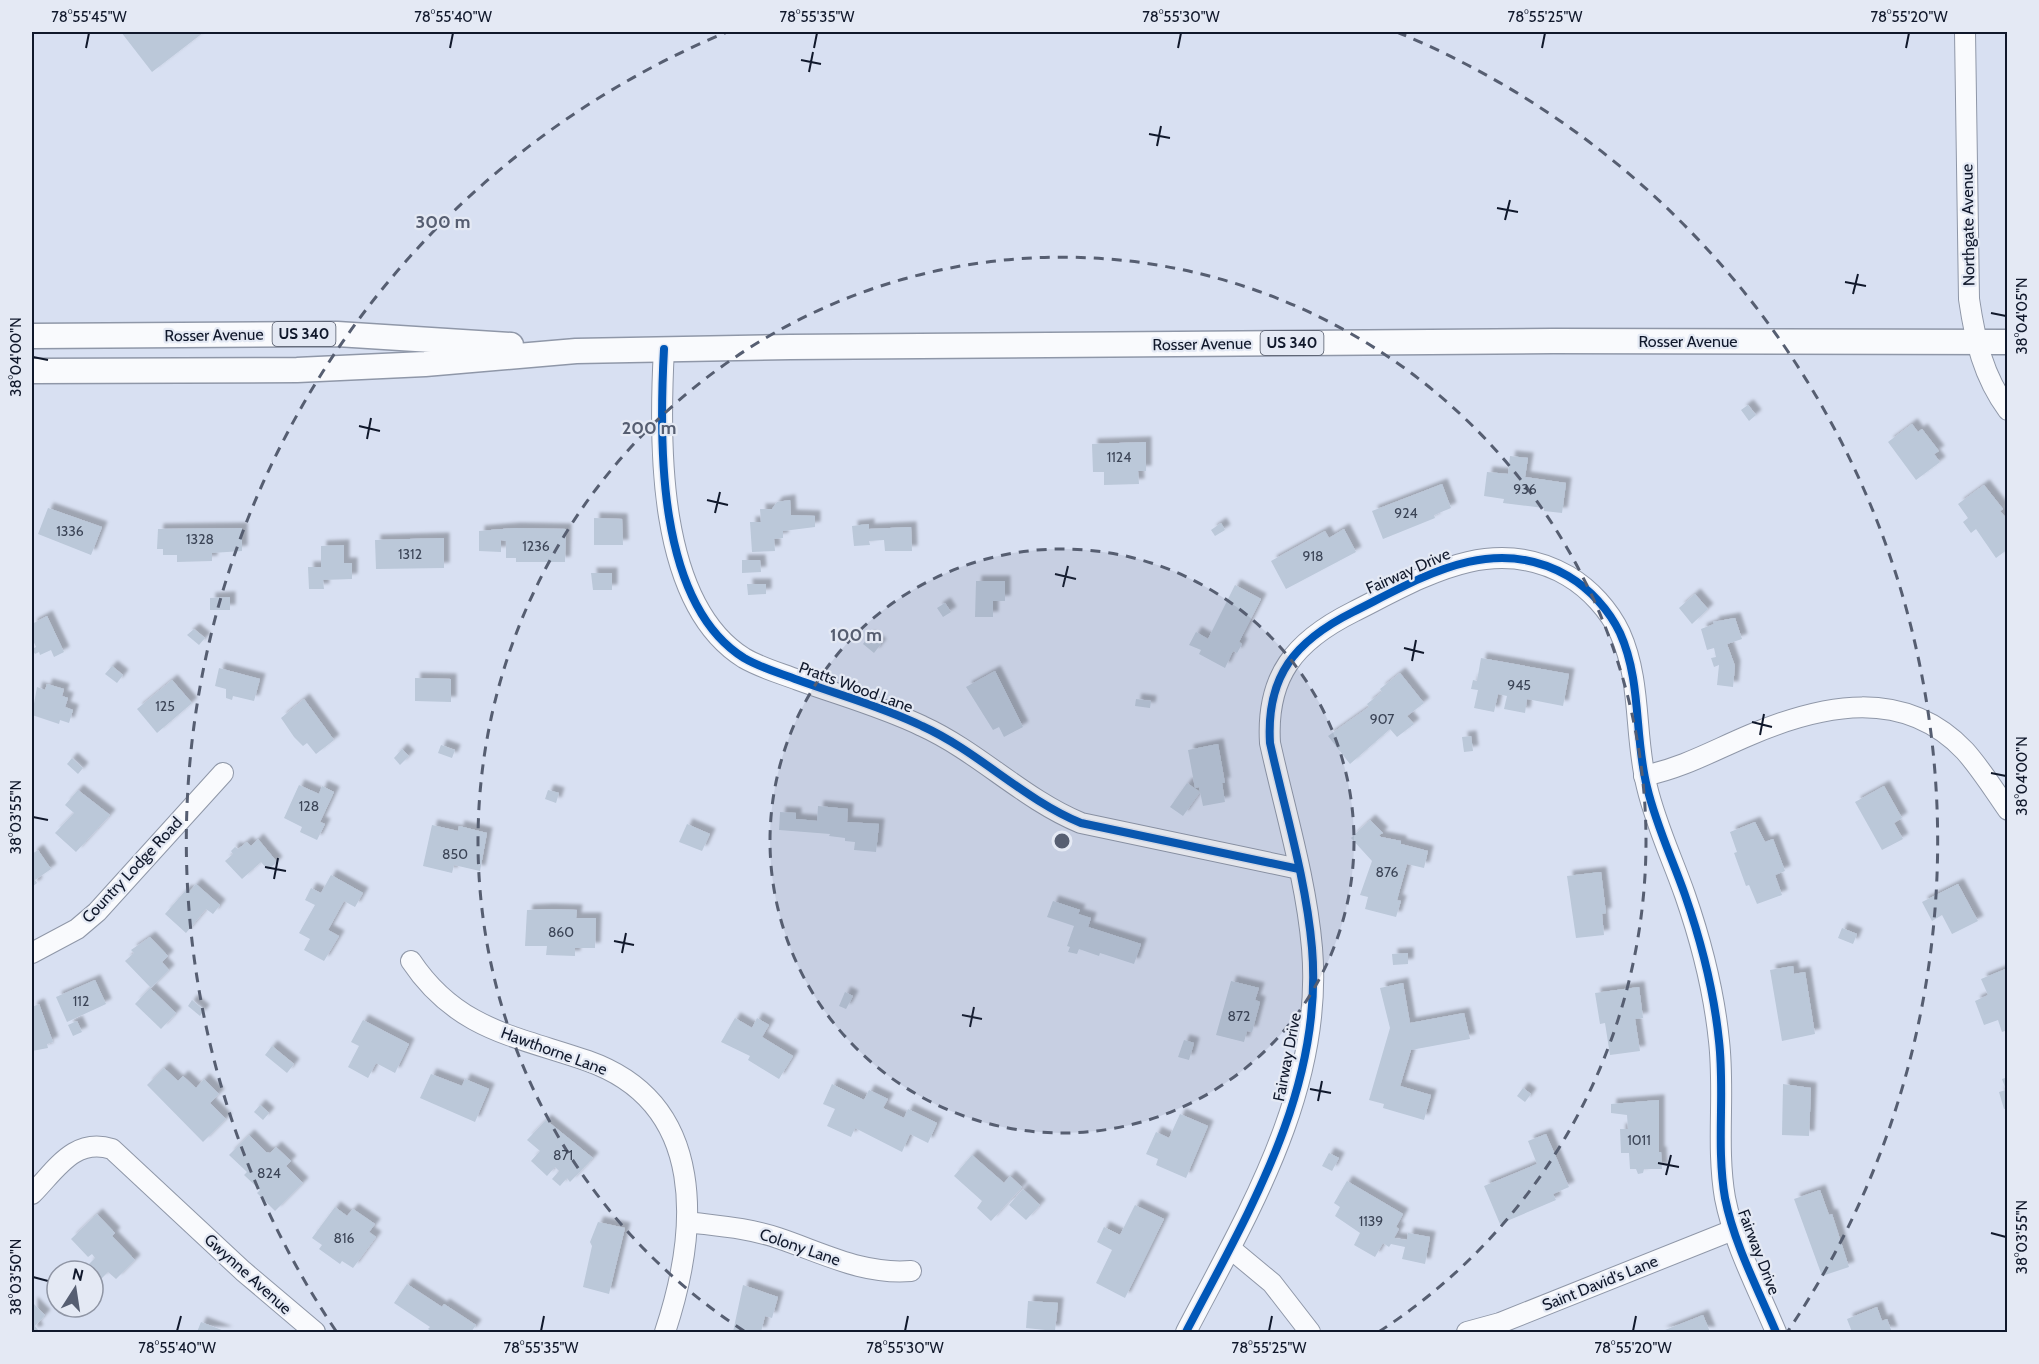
<svg xmlns="http://www.w3.org/2000/svg" width="2039" height="1364" font-family="Cabin,sans-serif">
  <style>
    .building { fill: #bbc8d9; filter: url(#shadow) }
    .lines { fill: none; stroke-linecap: round; stroke-linejoin: round }
    .minor-casing { stroke: #8f97a8; stroke-width: 22 }
    .major-casing { stroke: #8f97a8; stroke-width: 27 }
    .minor { stroke: #f9fafd; stroke-width: 20 }
    .major { stroke: #f9fafd; stroke-width: 24 }
    .cycleway-casing { stroke: #e4e9f4; stroke-width: 11 }
    .cycleway { stroke: #0057b8; stroke-width: 8 }
    .ticks { fill: none; stroke: #10182b; stroke-width: 2 }
    .ring { fill: none; stroke: #565e71; stroke-width: 3; stroke-dasharray: 10 8 }
    .labels { text-anchor: middle; dominant-baseline: central; stroke-width: 4.5; stroke-linejoin: round; paint-order: stroke }
    .number-label { font-size: 14px; fill: #3b4456 }
    .shield { fill: #e4e9f4; stroke: #505767; stroke-width: 1.5 }
    .shield-label { font-size: 15px; font-weight: bold; fill: #10182b }
    .street-label { font-size: 16px; fill: #10182b; stroke: #e4e9f4 }
    .centre { fill: #565e71; stroke: #e4e9f4; stroke-width: 3 }
    .ring-label { font-size: 18px; text-anchor: middle; font-weight: bold; fill: #565e71; stroke: #e4e9f4; stroke-width: 4.5; stroke-linejoin: round; paint-order: stroke }
    .neatline { fill: none; stroke: #10182b; stroke-width: 2 }
    .ticks-label { font-size: 15px; text-anchor: middle; fill: #10182b }
  </style>
  <defs>
    <filter id="shadow"><feDropShadow dx="5.5" dy="-5.5" stdDeviation="1.5" flood-color="#0004"/></filter>
  </defs>
  <rect width="100%" height="100%" fill="#d8e0f2"/>
  <g class="building">
    <polygon points="121,32 204,32 152,72"/>
    <polygon points="1748,405 1756,415 1749,421 1741,410"/>
    <polygon points="1912,424 1918,432 1922,429 1939,451 1934,454 1940,462 1916,480 1888,442"/>
    <polygon points="1146,442 1146,471 1138,471 1139,484 1104,485 1104,472 1093,472 1092,444"/>
    <polygon points="1510,456 1528,458 1525,477 1566,483 1562,513 1544,511 1544,508 1503,503 1504,499 1484,496 1487,472 1508,474"/>
    <polygon points="1442,484 1451,508 1434,515 1435,518 1383,539 1372,511"/>
    <polygon points="1984,485 2003,509 2000,511 2008,520 2008,549 1996,558 1976,529 1971,533 1963,522 1968,518 1958,504"/>
    <polygon points="790,500 791,515 815,516 815,527 783,531 783,538 774,539 775,551 752,552 750,522 761,522 760,509 772,509 777,502"/>
    <polygon points="48,508 102,527 91,555 38,534"/>
    <polygon points="594,518 622,519 623,545 594,545"/>
    <polygon points="1221,523 1225,530 1215,536 1211,530"/>
    <polygon points="869,524 869,529 911,527 912,551 885,551 884,540 869,541 870,545 854,546 852,526"/>
    <polygon points="242,528 242,551 212,553 212,561 177,562 177,555 163,555 163,549 157,549 158,529"/>
    <polygon points="515,528 566,529 565,562 516,562 516,558 506,558 506,541 501,540 501,552 479,551 479,531"/>
    <polygon points="1344,529 1356,552 1286,589 1271,561 1325,531 1329,538"/>
    <polygon points="444,538 444,568 376,569 375,540"/>
    <polygon points="344,545 344,563 352,563 352,579 323,580 324,589 309,589 308,567 321,567 321,546"/>
    <polygon points="742,560 760,560 761,572 742,573"/>
    <polygon points="591,573 612,573 612,590 593,590"/>
    <polygon points="976,581 1005,581 1005,601 993,601 993,617 975,617"/>
    <polygon points="747,584 766,584 766,594 748,595"/>
    <polygon points="1235,585 1261,599 1239,642 1242,644 1237,653 1233,651 1225,668 1199,654 1201,650 1189,645 1196,632 1208,639"/>
    <polygon points="1695,594 1708,609 1692,624 1679,608"/>
    <polygon points="230,597 230,610 210,610 210,598"/>
    <polygon points="945,603 951,612 943,617 937,608"/>
    <polygon points="47,616 64,652 54,657 51,650 40,655 39,652 35,654 32,649 36,647 32,638 32,624"/>
    <polygon points="1735,618 1742,639 1727,644 1735,666 1733,687 1717,685 1719,665 1714,667 1711,658 1716,657 1714,648 1707,650 1701,629 1714,624 1713,622"/>
    <polygon points="194,629 205,638 199,645 187,635"/>
    <polygon points="869,636 881,644 874,653 863,644"/>
    <polygon points="1481,658 1569,674 1563,706 1527,699 1525,713 1504,709 1507,696 1498,694 1494,712 1474,708 1478,690 1471,689 1473,680 1477,681"/>
    <polygon points="112,666 123,675 117,683 105,674"/>
    <polygon points="219,668 260,679 254,701 233,696 232,700 226,698 226,689 215,686"/>
    <polygon points="995,671 1023,727 1004,737 999,727 993,730 966,687"/>
    <polygon points="1400,673 1424,703 1407,716 1414,724 1397,737 1390,729 1350,764 1328,736 1369,707 1367,704 1382,692 1380,689"/>
    <polygon points="415,678 451,679 451,702 415,701"/>
    <polygon points="172,680 192,703 157,733 137,709"/>
    <polygon points="47,684 64,689 62,696 68,698 65,707 73,710 69,723 60,720 59,724 32,715 37,687 45,690"/>
    <polygon points="304,699 334,740 316,754 307,743 303,746 294,737 281,718"/>
    <polygon points="1136,699 1151,701 1150,708 1135,706"/>
    <polygon points="1471,736 1473,751 1464,752 1462,737"/>
    <polygon points="1218,744 1225,783 1222,783 1225,802 1203,806 1199,787 1195,788 1188,750"/>
    <polygon points="441,745 455,750 452,758 438,753"/>
    <polygon points="402,749 409,756 400,765 394,758"/>
    <polygon points="72,758 83,768 78,774 67,764"/>
    <polygon points="1187,783 1200,792 1183,816 1170,807"/>
    <polygon points="299,785 319,794 322,786 334,792 320,822 325,824 317,840 300,832 302,827 284,818"/>
    <polygon points="1884,786 1902,818 1894,823 1903,839 1882,850 1855,802"/>
    <polygon points="78,790 110,815 76,852 55,833 74,813 65,805"/>
    <polygon points="548,790 559,793 556,803 545,799"/>
    <polygon points="818,806 848,809 847,822 879,824 876,852 854,850 855,842 845,841 845,838 829,836 830,834 779,830 780,812 796,813 796,819 817,821"/>
    <polygon points="1370,820 1383,833 1379,835 1381,837 1401,841 1401,844 1428,851 1424,868 1407,864 1397,900 1401,901 1396,917 1365,909 1368,897 1360,895 1372,861 1351,838"/>
    <polygon points="1755,822 1765,842 1773,839 1785,871 1775,875 1782,895 1757,904 1749,885 1746,886 1734,853 1737,852 1730,832"/>
    <polygon points="687,824 710,834 702,851 679,842"/>
    <polygon points="432,825 458,831 459,826 487,833 480,871 454,865 452,873 423,866"/>
    <polygon points="258,839 277,862 268,870 261,862 242,879 225,861 233,854 231,851 235,847 238,849 247,842 251,846"/>
    <polygon points="38,850 51,869 35,880 37,883 32,887 32,854"/>
    <polygon points="1601,872 1606,913 1602,914 1604,935 1576,938 1567,876"/>
    <polygon points="331,875 363,893 355,907 344,901 328,930 339,936 324,961 304,950 310,939 299,933 315,905 305,900 311,888 321,893"/>
    <polygon points="196,884 220,905 213,914 206,909 186,933 165,914 186,890 189,892"/>
    <polygon points="1958,884 1978,921 1952,934 1942,915 1932,921 1922,902"/>
    <polygon points="1053,901 1080,910 1078,914 1091,918 1088,927 1141,944 1134,964 1100,953 1099,956 1079,949 1077,954 1068,952 1070,947 1067,946 1074,926 1047,917"/>
    <polygon points="548,909 577,910 576,918 596,918 595,948 575,948 575,956 546,955 547,946 525,946 527,910"/>
    <polygon points="1842,928 1857,934 1853,944 1838,938"/>
    <polygon points="150,937 168,956 162,962 169,970 151,988 125,961 134,953 131,950"/>
    <polygon points="1408,953 1408,964 1393,965 1392,954"/>
    <polygon points="1793,966 1794,974 1805,972 1815,1034 1782,1041 1770,970"/>
    <polygon points="2008,968 2008,1030 2002,1032 1998,1020 1984,1025 1975,1001 1988,995 1981,979"/>
    <polygon points="95,980 106,1004 67,1022 56,997"/>
    <polygon points="1231,981 1259,988 1255,1000 1260,1002 1252,1032 1247,1031 1244,1042 1216,1035"/>
    <polygon points="1403,983 1410,1023 1464,1013 1470,1039 1411,1050 1400,1086 1431,1095 1424,1120 1383,1108 1384,1104 1369,1100 1390,1028 1380,988"/>
    <polygon points="1639,987 1643,1018 1635,1019 1640,1051 1610,1055 1605,1023 1600,1024 1595,993"/>
    <polygon points="150,988 176,1013 161,1029 135,1004"/>
    <polygon points="845,992 853,996 846,1009 839,1006"/>
    <polygon points="192,1000 204,1010 200,1016 188,1006"/>
    <polygon points="39,1004 53,1042 47,1044 48,1048 32,1051 32,1007"/>
    <polygon points="735,1018 752,1028 757,1018 769,1025 762,1037 793,1056 779,1079 748,1060 750,1056 721,1042"/>
    <polygon points="363,1020 409,1044 395,1073 376,1063 368,1078 348,1067 359,1046 351,1042"/>
    <polygon points="77,1021 82,1032 73,1036 68,1025"/>
    <polygon points="1184,1040 1194,1043 1189,1060 1178,1057"/>
    <polygon points="272,1046 294,1064 287,1073 265,1055"/>
    <polygon points="164,1068 178,1081 183,1076 196,1088 204,1079 219,1094 210,1103 226,1119 203,1142 147,1085"/>
    <polygon points="431,1074 462,1086 465,1079 489,1089 475,1122 420,1098"/>
    <polygon points="2008,1077 2008,1108 2004,1109 1999,1092 2006,1090 2002,1079"/>
    <polygon points="832,1084 864,1100 869,1090 888,1099 883,1108 904,1118 908,1109 937,1123 928,1143 910,1134 902,1152 855,1128 851,1137 827,1126 835,1109 823,1104"/>
    <polygon points="1783,1084 1811,1088 1809,1136 1782,1135"/>
    <polygon points="1523,1088 1531,1094 1525,1102 1517,1096"/>
    <polygon points="1659,1100 1659,1152 1661,1152 1662,1169 1644,1169 1643,1173 1638,1174 1636,1169 1630,1169 1629,1153 1621,1153 1620,1129 1628,1129 1627,1115 1611,1113 1611,1104"/>
    <polygon points="260,1105 269,1113 263,1120 254,1112"/>
    <polygon points="1180,1114 1208,1126 1186,1178 1156,1165 1158,1159 1146,1154 1156,1132 1169,1138"/>
    <polygon points="546,1120 593,1158 570,1182 567,1178 560,1186 552,1179 559,1171 555,1167 547,1176 531,1161 540,1151 527,1140"/>
    <polygon points="1546,1134 1569,1187 1553,1194 1556,1200 1500,1224 1484,1186 1537,1164 1528,1141"/>
    <polygon points="249,1135 266,1152 270,1153 276,1147 291,1161 286,1166 303,1183 275,1211 257,1193 260,1190 244,1175 247,1172 229,1155"/>
    <polygon points="1329,1153 1339,1158 1332,1171 1322,1166"/>
    <polygon points="972,1155 1004,1183 1010,1176 1022,1187 991,1221 977,1208 982,1201 954,1176"/>
    <polygon points="1347,1181 1403,1214 1396,1227 1399,1229 1394,1238 1407,1240 1408,1233 1430,1237 1425,1264 1402,1259 1405,1247 1391,1244 1389,1247 1383,1243 1375,1257 1354,1245 1360,1233 1335,1216 1340,1207 1334,1203"/>
    <polygon points="1023,1189 1040,1205 1026,1220 1009,1205"/>
    <polygon points="1820,1190 1829,1215 1832,1214 1849,1267 1822,1276 1794,1199"/>
    <polygon points="1135,1205 1164,1219 1125,1298 1096,1283 1112,1250 1097,1242 1104,1227 1120,1235"/>
    <polygon points="335,1207 347,1216 353,1209 375,1224 369,1232 376,1237 353,1268 342,1261 340,1264 319,1249 322,1245 312,1238"/>
    <polygon points="97,1214 115,1233 112,1236 135,1260 116,1279 108,1272 101,1279 88,1265 95,1258 92,1254 88,1257 71,1239"/>
    <polygon points="598,1222 625,1228 609,1294 583,1287 592,1246 590,1242"/>
    <polygon points="407,1284 442,1307 444,1304 476,1325 471,1332 433,1332 428,1329 430,1327 394,1303"/>
    <polygon points="743,1285 778,1297 772,1318 765,1316 761,1332 733,1332"/>
    <polygon points="1028,1301 1058,1303 1055,1331 1026,1328"/>
    <polygon points="32,1302 45,1315 35,1326 38,1330 35,1332 32,1332"/>
    <polygon points="1877,1307 1882,1321 1887,1319 1892,1332 1852,1332 1847,1319"/>
    <polygon points="1703,1315 1710,1332 1660,1332"/>
    <polygon points="201,1322 227,1332 197,1332"/>
  </g>
  <g class="lines">
    <g class="minor-casing">
      <g id="minor">
        <path d="M1965,32l4,267c6,41 14,77 39,111"/>
        <path d="M664,349c-5,91 -8,254 80,309 17,10 36,15 54,22 41,15 85,27 124,46 57,26 101,73 159,97l218,46"/>
        <path d="M1644,776c41,-9 68,-25 106,-41 73,-31 154,-48 215,16 16,18 29,39 43,59"/>
        <polyline points="32,953 77,929 97,912 223,773"/>
        <path d="M411,961c46,69 105,75 177,100 121,43 110,171 77,271"/>
        <path d="M32,1194c24,-24 42,-57 80,-45l131,122 72,61"/>
        <path d="M687,1222c31,4 62,6 91,16 45,15 85,37 133,33"/>
        <polyline points="1231,1249 1272,1283 1310,1332"/>
        <path d="M1186,1332c62,-119 138,-243 126,-384 -6,-69 -27,-137 -42,-205 -4,-67 25,-102 83,-131 68,-34 139,-80 215,-36 22,13 41,34 52,57 22,49 14,103 27,154 9,38 25,71 38,108 16,46 29,97 34,146 6,52 -3,105 6,157 9,46 33,91 51,134"/>
        <polyline points="1467,1332 1500,1323 1733,1230"/>
      </g>
    </g>
    <g class="major-casing">
      <g id="major">
        <polyline points="32,336 337,334 511,345"/>
        <polyline points="32,371 297,370 425,364 576,351 790,347 1553,341 2008,342"/>
      </g>
    </g>
    <use href="#minor" class="minor"/>
    <use href="#major" class="major"/>
    <g class="cycleway-casing">
      <g id="cycleway">
        <path d="M664,349c-5,91 -8,254 80,309 17,10 36,15 54,22 41,15 85,27 124,46 57,26 101,73 159,97l218,46"/>
        <path d="M1186,1332c62,-119 138,-243 126,-384 -6,-69 -27,-137 -42,-205 -4,-67 25,-102 83,-131 68,-34 139,-80 215,-36 22,13 41,34 52,57 22,49 14,103 27,154 9,38 25,71 38,108 16,46 29,97 34,146 6,52 -3,105 6,157 9,46 33,91 51,134"/>
      </g>
    </g>
    <use href="#cycleway" class="cycleway"/>
  </g>
  <path class="ticks" d="M86,48l3,-15M450,48l3,-15M814,48l3,-15M1178,48l3,-15M1542,48l3,-15M1906,48l3,-15M801,60l20,4M809,72l4,-20M1149,134l21,4M1157,146l4,-20M1497,208l21,4M1505,220l5,-20M1845,282l21,4M1853,294l5,-20M1991,313l15,3M33,357l15,3M359,426l21,5M367,439l4,-21M707,500l21,5M715,513l5,-21M1055,574l21,5M1063,587l5,-21M1404,648l20,5M1412,661l4,-21M1752,722l20,5M1760,735l4,-21M1991,773l15,3M33,817l15,3M265,867l21,4M274,879l4,-21M614,941l20,4M622,953l4,-20M962,1015l20,4M970,1027l4,-20M1310,1089l21,4M1318,1101l4,-20M1658,1163l21,4M1666,1175l5,-20M1991,1233l15,4M33,1277l15,4M177,1331l4,-15M541,1331l3,-15M905,1331l3,-15M1269,1331l3,-15M1633,1331l3,-15"/>
  <circle cx="1062" cy="841" r="292" fill="#565e71" fill-opacity=".12"/>
  <g class="ring">
    <circle cx="1062" cy="841" r="292"/>
    <path d="M744 1331A584 584 0 1 1 1380 1331"/>
    <path d="M336 1331A876 876 0 0 1 727 32M1397 32A876 876 0 0 1 1788 1331"/>
  </g>
  <g class="labels">
    <g class="number-label">
      <text x="1119" y="457">1124</text>
      <text x="1525" y="489">936</text>
      <text x="1406" y="513">924</text>
      <text x="70" y="531">1336</text>
      <text x="200" y="539">1328</text>
      <text x="536" y="546">1236</text>
      <text x="410" y="554">1312</text>
      <text x="1313" y="556">918</text>
      <text x="1519" y="685">945</text>
      <text x="165" y="706">125</text>
      <text x="1382" y="719">907</text>
      <text x="309" y="806">128</text>
      <text x="455" y="854">850</text>
      <text x="1387" y="872">876</text>
      <text x="561" y="932">860</text>
      <text x="81" y="1001">112</text>
      <text x="1239" y="1016">872</text>
      <text x="1639" y="1140">1011</text>
      <text x="563" y="1155">871</text>
      <text x="269" y="1173">824</text>
      <text x="1371" y="1221">1139</text>
      <text x="344" y="1238">816</text>
    </g>
    <g class="shield">
      <rect x="272.5" y="322" width="63" height="24" rx="4.5"/>
      <rect x="1260.5" y="331" width="63" height="24" rx="4.5"/>
    </g>
    <g class="shield-label">
      <text x="304" y="334">US 340</text>
      <text x="1292" y="343">US 340</text>
    </g>
    <g class="street-label">
      <text transform="translate(1968 225) rotate(-91)">Northgate Avenue</text>
      <text transform="translate(214 335) rotate(-1)">Rosser Avenue</text>
      <text x="1688" y="341">Rosser Avenue</text>
      <text transform="translate(1202 344) rotate(-1)">Rosser Avenue</text>
      <text transform="translate(1408 571) rotate(-24)">Fairway Drive</text>
      <text transform="translate(856 687) rotate(20)">Pratts Wood Lane</text>
      <text transform="translate(132 870) rotate(-47)">Country Lodge Road</text>
      <text transform="translate(554 1051) rotate(20)">Hawthorne Lane</text>
      <text transform="translate(1287 1057) rotate(-79)">Fairway Drive</text>
      <text transform="translate(800 1247) rotate(19)">Colony Lane</text>
      <text transform="translate(1759 1252) rotate(69)">Fairway Drive</text>
      <text transform="translate(248 1274) rotate(42)">Gwynne Avenue</text>
      <text transform="translate(1600 1283) rotate(-22)">Saint David's Lane</text>
    </g>
  </g>
  <circle cx="1062" cy="841" r="9" class="centre"/>
  <g class="ring-label">
    <text x="443" y="228">300 m</text>
    <text x="649" y="434">200 m</text>
    <text x="856" y="641">100 m</text>
  </g>
  <rect width="2039" height="1364" fill="none" stroke="#e4e9f4" stroke-width="66"/>
  <g transform="translate(75 1289) rotate(12)"><circle r="28" fill="#e4e9f4" stroke="#8f95a4" stroke-width="1.5"/>
  <path d="M0-4.5L10 22L0 15L-10 22Z" fill="#565e71"/>
  <text y="-9" font-size="16" font-weight="bold" text-anchor="middle" fill="#10182b">N</text>
  </g>
  <rect x="33" y="33" width="1973" height="1298" class="neatline"/>
  <g class="ticks-label">
    <text x="89" y="22">78°55'45"W</text>
    <text x="453" y="22">78°55'40"W</text>
    <text x="817" y="22">78°55'35"W</text>
    <text x="1181" y="22">78°55'30"W</text>
    <text x="1545" y="22">78°55'25"W</text>
    <text x="1909" y="22">78°55'20"W</text>
    <text transform="translate(2022 316) rotate(-90)" y="5">38°04'05"N</text>
    <text transform="translate(16 357) rotate(-90)" y="5">38°04'00"N</text>
    <text transform="translate(2022 776) rotate(-90)" y="5">38°04'00"N</text>
    <text transform="translate(16 817) rotate(-90)" y="5">38°03'55"N</text>
    <text transform="translate(2022 1237) rotate(-90)" y="5">38°03'55"N</text>
    <text transform="translate(16 1277) rotate(-90)" y="5">38°03'50"N</text>
    <text x="177" y="1353">78°55'40"W</text>
    <text x="541" y="1353">78°55'35"W</text>
    <text x="905" y="1353">78°55'30"W</text>
    <text x="1269" y="1353">78°55'25"W</text>
    <text x="1633" y="1353">78°55'20"W</text>
  </g>
</svg>
